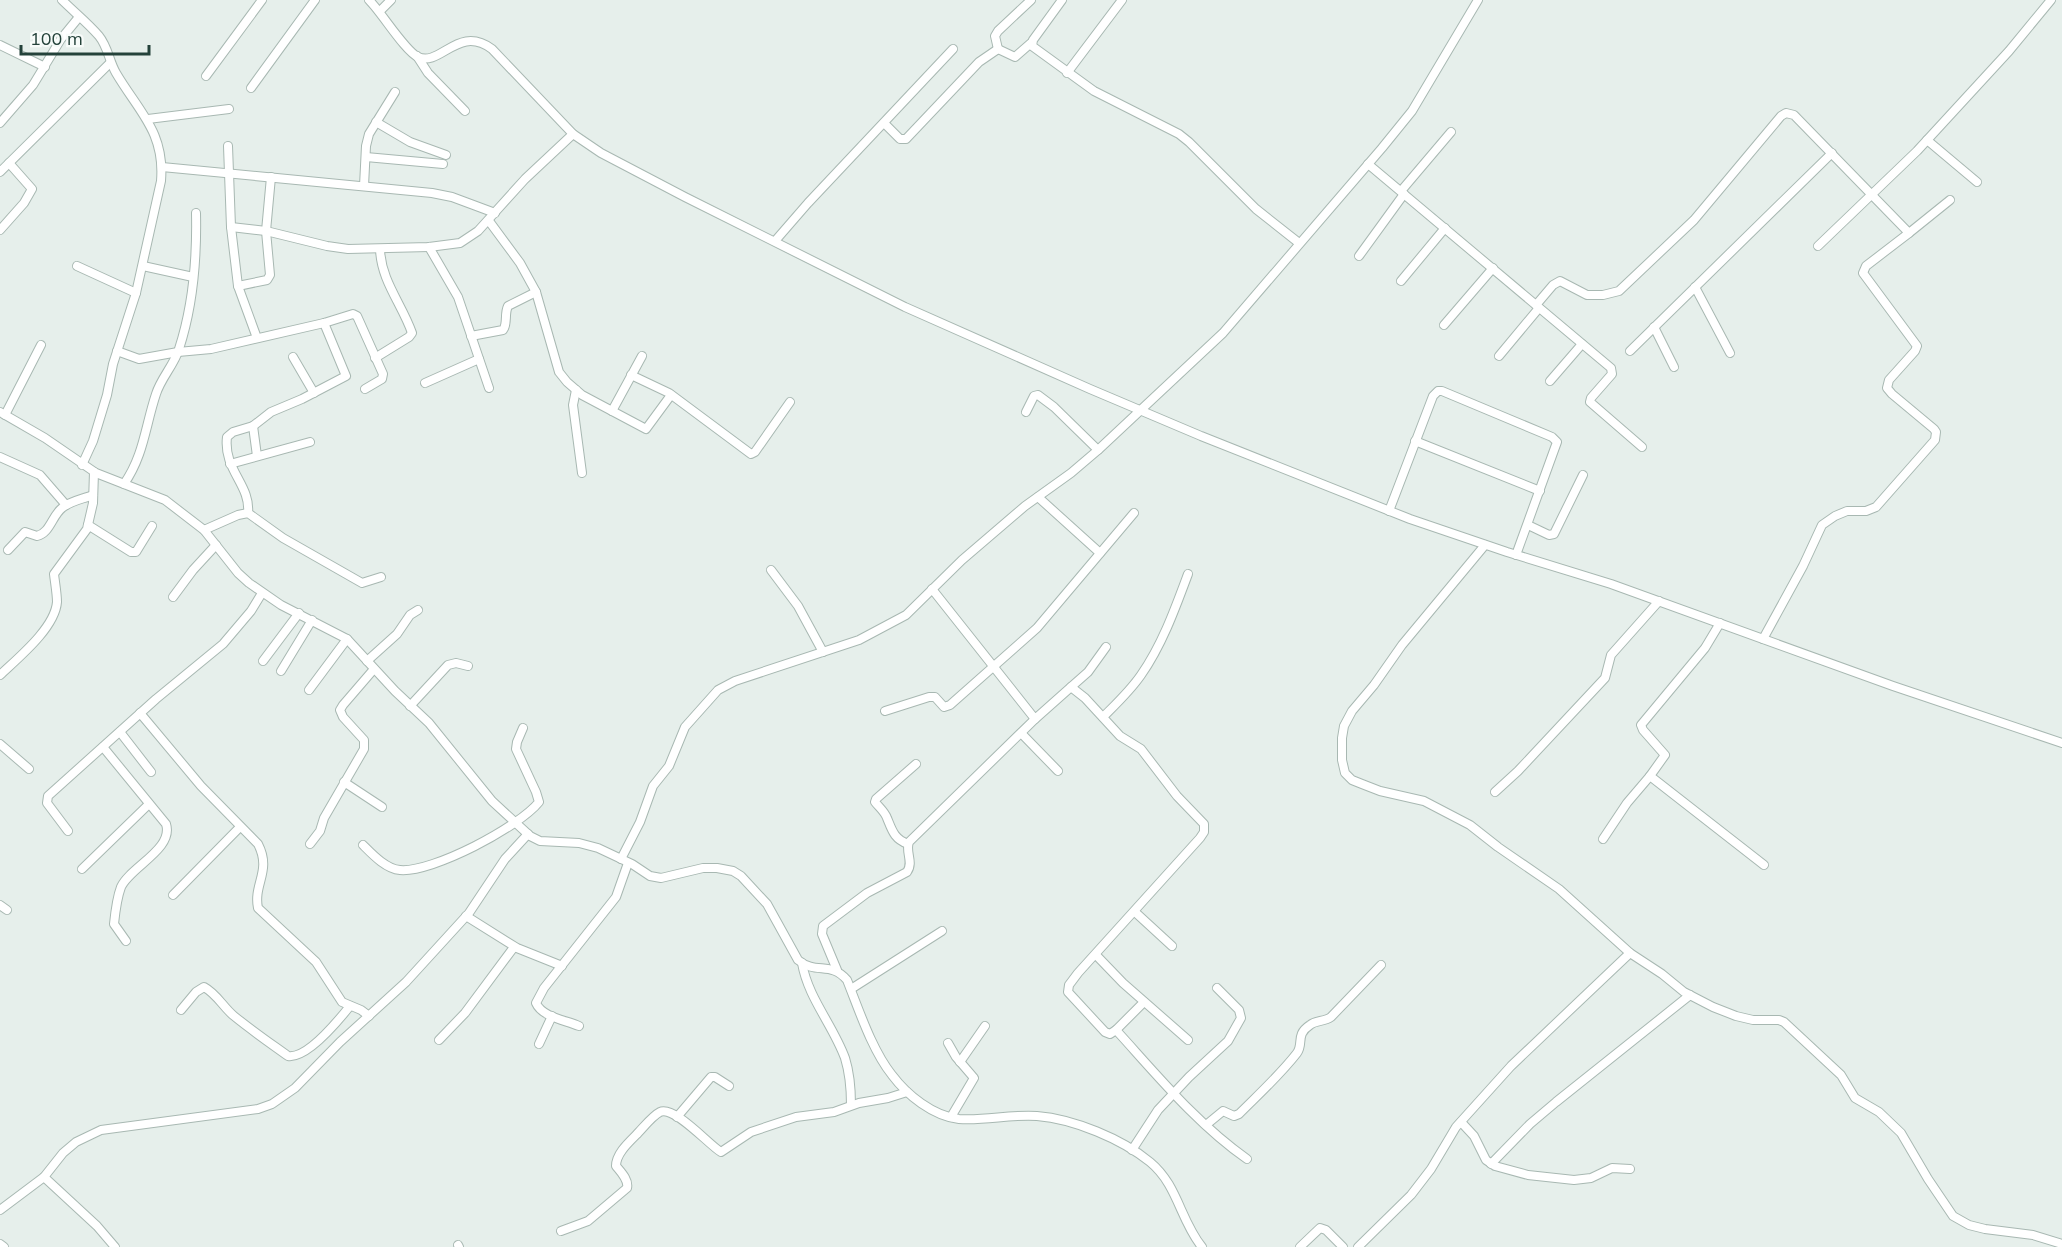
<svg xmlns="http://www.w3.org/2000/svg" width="2062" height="1247" font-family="Mulish,sans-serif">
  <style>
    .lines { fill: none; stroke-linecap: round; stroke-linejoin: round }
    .street-casing { stroke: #a8b8b2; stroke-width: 10 }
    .street { stroke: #fff; stroke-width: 8 }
  </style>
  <rect width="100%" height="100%" fill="#e6efeb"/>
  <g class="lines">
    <g class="street-casing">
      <g id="street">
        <path d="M62,0c12,12 26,23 37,36 9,11 10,25 17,37 23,39 49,59 45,108l-25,112 -23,71 -6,31 -14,46 -11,24"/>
        <path d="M369,0c13,13 36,51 49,57 23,10 40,-33 74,-8l81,85 28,19 84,44 220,110 185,82 111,47 209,83 97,33 104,32 282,102 169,57"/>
        <polyline points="1062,0 1033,40 1032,46 1094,91 1179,134 1189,142 1256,209 1299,243"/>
        <polyline points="380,11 391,0"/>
        <polyline points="0,45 45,67"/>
        <polyline points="998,49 995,36 998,31 1031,0"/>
        <polyline points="417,56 428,73 465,111"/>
        <polyline points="1067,73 1122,0"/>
        <polyline points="206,76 262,0"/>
        <polyline points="251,88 315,0"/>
        <polyline points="148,119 229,109"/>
        <polyline points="376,122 410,142 446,155"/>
        <polyline points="0,123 33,85 61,39 79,17"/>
        <polyline points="884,123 900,139 906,139 979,62 998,49 1015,57 1031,43"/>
        <polyline points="1927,140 1977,182"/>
        <polyline points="228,146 231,227 238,286 257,338"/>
        <polyline points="366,157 443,164"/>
        <polyline points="1368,164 1611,368 1612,374 1591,398 1590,402 1642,447"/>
        <polyline points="162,167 432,193 452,197 495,213"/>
        <polyline points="0,172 110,63"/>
        <polyline points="364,186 366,146 369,134 395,92"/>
        <polyline points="1401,191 1451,132"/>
        <polyline points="489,221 520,263 536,292 559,372 567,382 582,395 646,429 671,395"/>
        <polyline points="231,227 266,231 327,246 348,249 429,247 460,243 478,231 525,179 573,134"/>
        <polyline points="0,230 24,203 32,189 9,163"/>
        <polyline points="1909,233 1950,200"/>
        <polyline points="775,241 808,203 953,49"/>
        <polyline points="1818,246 1917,151 2009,51 2051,0"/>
        <polyline points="429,247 458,297 489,388"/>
        <polyline points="1359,256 1404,194"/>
        <polyline points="77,266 136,293"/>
        <polyline points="143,266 193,277"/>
        <polyline points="1401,281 1445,228"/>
        <polyline points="238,286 267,280 270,275 266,231 271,177"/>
        <polyline points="1695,287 1730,353"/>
        <polyline points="1536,305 1553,285 1560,281 1587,295 1603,295 1619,291 1694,220 1781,116 1786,113 1794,115 1909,233 1866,266 1863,273 1917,346 1915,351 1889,380 1887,388 1892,394 1934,429 1936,432 1935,440 1876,507 1866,511 1847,511 1835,516 1822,525 1803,566 1763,639"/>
        <polyline points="1444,325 1493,268"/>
        <polyline points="1654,327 1674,367"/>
        <path d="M471,336l32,-6c5,-6 1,-16 5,-24l28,-14"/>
        <polyline points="117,351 139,359 178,352 211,349 324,323 353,314 357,316 383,374 382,379 365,389"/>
        <polyline points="1630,351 1832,153"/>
        <polyline points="1499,356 1539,308"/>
        <polyline points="293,357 314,393"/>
        <path d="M375,358l34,-21 3,-4c-10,-29 -31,-52 -32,-84"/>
        <polyline points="631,375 669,393 751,454 755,452 790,402"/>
        <polyline points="1550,381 1582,344"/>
        <polyline points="425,383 479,359"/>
        <polyline points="576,390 573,405 582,473"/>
        <polyline points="612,411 642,356"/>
        <path d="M0,412l45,26 51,35 69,27 39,30 34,43 11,10 32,22 66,34 48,52 34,32 63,78 38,35 10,5 39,2 19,5 34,16 18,12 11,2 42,-10h14l16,3 8,5 26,28 31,56c18,15 33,1 49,20 12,30 25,70 45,95 15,20 41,41 67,44 26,2 52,-5 78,-3 37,3 85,23 113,46 28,23 30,58 52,85"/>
        <polyline points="1026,412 1034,396 1038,395 1054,407 1098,450"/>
        <polyline points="5,415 41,345"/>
        <polyline points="253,426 257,456"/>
        <polyline points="1415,441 1540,491"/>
        <polyline points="0,457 40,475 66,505"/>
        <polyline points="230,464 310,442"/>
        <path d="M124,484c20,-29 21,-57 32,-90 5,-16 18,-29 23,-45 14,-43 18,-91 17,-136"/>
        <polyline points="1038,497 1100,553"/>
        <polyline points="1389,511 1433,396 1438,391 1442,391 1552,437 1557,442 1516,555"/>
        <path d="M248,513c3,-28 -25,-43 -21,-76l6,-5 20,-6 18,-14 31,-13 44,-23 -22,-53"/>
        <polyline points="88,525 131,552 136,552 152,526"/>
        <polyline points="1528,525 1549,535 1554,534 1583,475"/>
        <polyline points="204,530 238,515 248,513 283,538 362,583 381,577"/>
        <polyline points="1485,545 1402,645 1374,685 1352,711 1344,726 1342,738 1342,760 1345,773 1352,780 1362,784 1380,791 1424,801 1470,825 1498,847 1559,889 1630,953 1662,974 1684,992 1713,1007 1736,1016 1753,1020 1779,1020 1784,1022 1841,1075 1855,1098 1879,1112 1901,1133 1928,1179 1953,1216 1969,1225 1985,1229 2033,1235 2062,1244"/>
        <path d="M8,550l17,-18 12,4c13,-3 15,-20 25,-28 8,-7 21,-9 31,-13"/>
        <polyline points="771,570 798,606 823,652"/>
        <path d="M932,589l103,130 36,-32 14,11 35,38 21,13 36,47 27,28v8l-4,6 -122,135 -9,12 -1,7 37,40 5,2 6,-4c41,45 81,94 131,129"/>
        <polyline points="173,597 193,570 216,545"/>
        <polyline points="1720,623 1705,648 1641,725 1643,730 1665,755 1650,776 1764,865"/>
        <polyline points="263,661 299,613"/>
        <polyline points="367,661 397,634 410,615 418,610"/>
        <polyline points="281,671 312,620"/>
        <path d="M0,675c18,-17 55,-47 57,-73 0,-8 -2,-19 -3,-28l33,-45 6,-26 1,-31"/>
        <polyline points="1071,687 1088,672 1106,647"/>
        <polyline points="309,690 347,639"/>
        <polyline points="410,706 448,665 456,663 468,666"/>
        <polyline points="885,711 929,697 935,697 944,707 950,705 1037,628 1134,513"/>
        <path d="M140,713l61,73 57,58c14,27 -5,40 0,64l58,54 26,40 19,8 8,6"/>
        <path d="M1103,717c13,-13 27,-26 38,-42 21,-30 34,-66 47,-101"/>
        <polyline points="120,732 151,772"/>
        <polyline points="1021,733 1058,771"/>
        <polyline points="0,744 29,769"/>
        <path d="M103,747l63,77c8,25 -36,43 -45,63 -3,8 -6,27 -7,37l12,17"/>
        <polyline points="344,782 382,807"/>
        <polyline points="1495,792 1518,771 1605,678 1611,655 1659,601"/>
        <polyline points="68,831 47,803 48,796 156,699 223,644 251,611 262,593"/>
        <polyline points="1603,839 1627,803 1650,776"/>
        <polyline points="310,844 320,831 324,818 364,749 364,740 343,717 340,710 343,705 374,669"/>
        <path d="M908,844c-14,-5 -16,-14 -21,-26 -2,-6 -8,-11 -12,-16l1,-3 40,-35"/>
        <path d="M363,845c9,9 23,24 37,25 32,3 119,-43 139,-68l-3,-10 -20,-43 1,-7 6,-14"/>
        <polyline points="621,859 640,822 653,786 669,766 685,727 718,690 735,681 859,640 906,615 962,560 1025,506 1071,473 1098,450 1223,333 1382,148 1412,111 1478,0"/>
        <polyline points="82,869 149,804"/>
        <polyline points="173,895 240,827"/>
        <polyline points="0,905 7,910"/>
        <polyline points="1135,912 1172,946"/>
        <polyline points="466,916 517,948 562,966"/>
        <polyline points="1096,955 1123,983 1188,1040"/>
        <path d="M802,963c6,35 31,62 43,95 5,16 6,31 6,47"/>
        <path d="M837,970l-15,-36 1,-8 44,-33 40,-21c7,-10 -2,-20 2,-30l126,-123"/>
        <polyline points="851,989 942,931"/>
        <path d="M181,1010l15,-18 8,-5c13,7 19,20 30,29 17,14 36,27 54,40 19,3 50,-35 62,-50"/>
        <path d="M579,1026c-14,-6 -37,-9 -43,-23l8,-15 72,-91 12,-34"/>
        <polyline points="1116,1030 1144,1002"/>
        <polyline points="439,1040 465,1013 514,947"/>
        <polyline points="948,1043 956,1057 974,1078 951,1117"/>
        <polyline points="539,1044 552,1016"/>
        <polyline points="960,1062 985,1026"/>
        <polyline points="677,1117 711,1077 715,1077 729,1086"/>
        <polyline points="1461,1122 1474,1136 1486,1160 1495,1166 1528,1175 1574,1180 1591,1178 1612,1168 1630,1169"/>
        <path d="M1206,1125l17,-14 11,5 5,-2c20,-20 41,-39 58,-61 7,-10 -2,-18 13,-28 6,-5 14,-3 21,-8l50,-52"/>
        <polyline points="1132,1150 1158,1110 1189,1077 1228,1041 1241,1018 1239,1010 1217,988"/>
        <polyline points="1491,1164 1530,1124 1556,1102 1690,995"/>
        <polyline points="44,1177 97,1226 115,1247"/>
        <polyline points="0,1210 44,1177 63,1153 76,1142 101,1130 258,1109 272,1104 295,1088 340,1042 406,982 469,913 505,859 528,834"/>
        <path d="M561,1231l27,-10 39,-33c2,-8 -6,-16 -11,-22 0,-12 12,-23 20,-31 7,-7 16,-19 24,-23 14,-7 49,33 61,40l30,-20 45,-15 38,-5 25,-9 29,-5 19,-6"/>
        <polyline points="0,1244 4,1247"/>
        <polyline points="458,1245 459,1247"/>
        <polyline points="1300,1247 1320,1228 1326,1230 1343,1247"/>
        <polyline points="1358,1247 1411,1195 1431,1169 1456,1127 1511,1066 1630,953"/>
      </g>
    </g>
    <use href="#street" class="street"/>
  </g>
  <path d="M21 45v9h128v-9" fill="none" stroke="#24423a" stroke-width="3"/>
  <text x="30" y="45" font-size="18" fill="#24423a" stroke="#f7fbf9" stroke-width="4.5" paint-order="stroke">100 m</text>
</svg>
